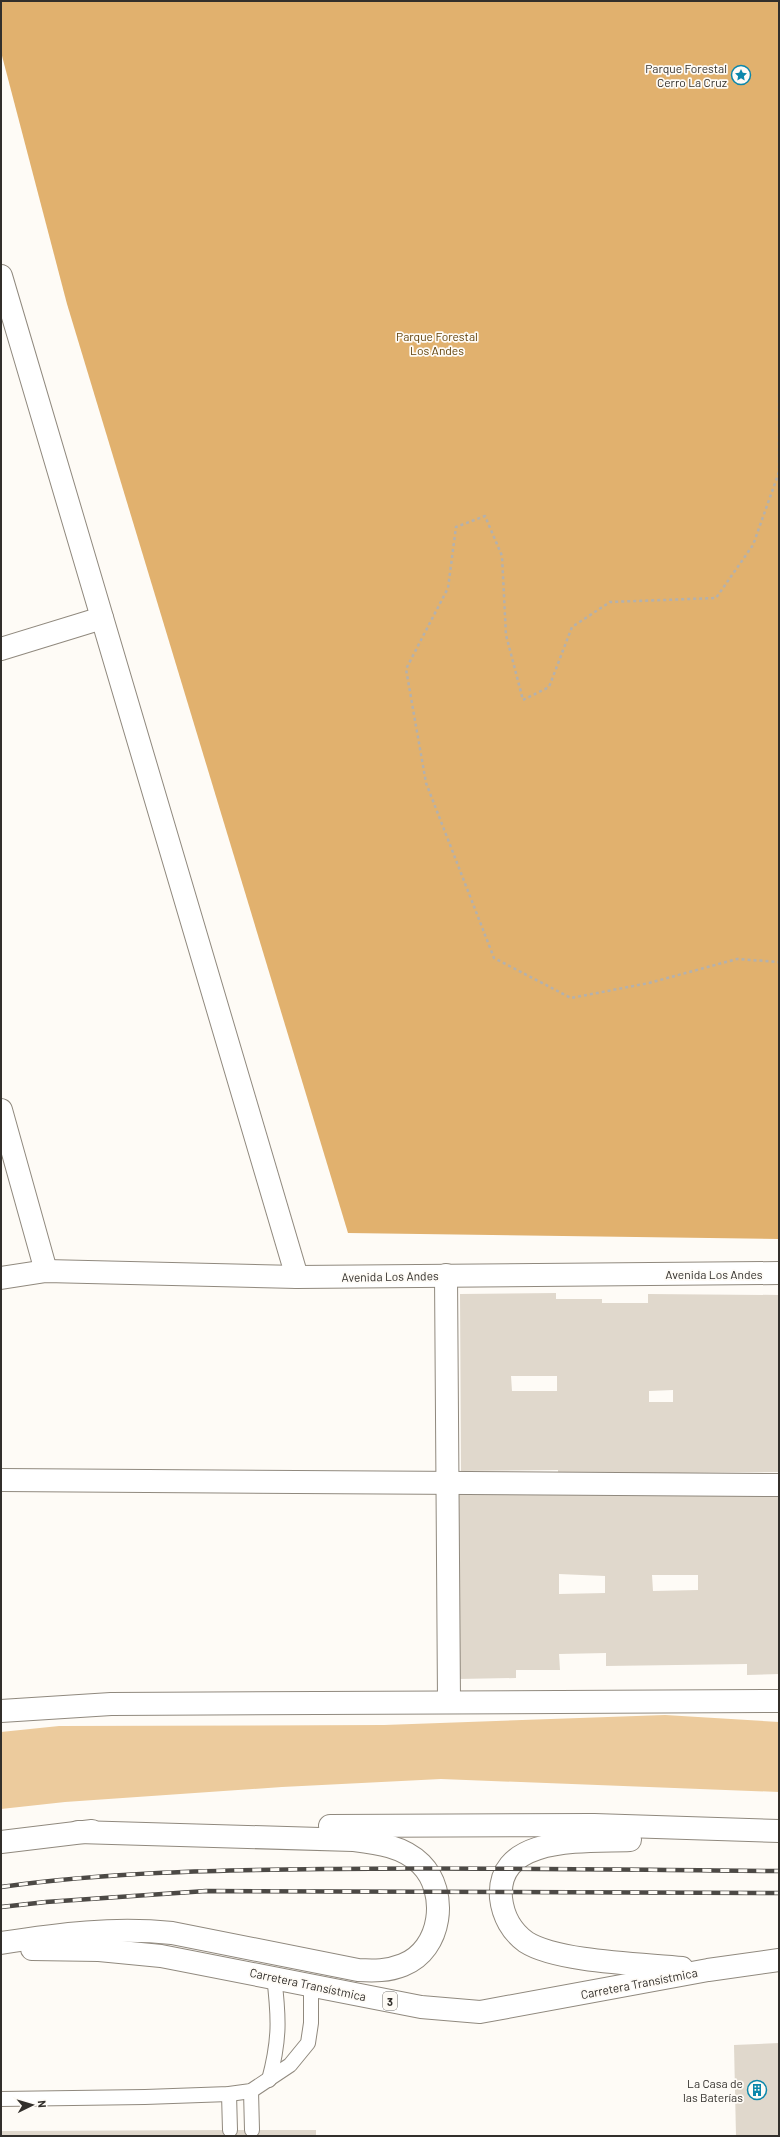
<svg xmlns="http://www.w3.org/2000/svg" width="780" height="2137" font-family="Barlow,sans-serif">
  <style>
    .green { fill: #eccb9d }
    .forest { fill: #e1b16e }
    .building { fill: #e0d8cc; fill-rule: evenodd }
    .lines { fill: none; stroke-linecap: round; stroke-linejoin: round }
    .lane-casing { stroke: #90897e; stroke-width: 16 }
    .street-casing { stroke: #90897e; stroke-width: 24 }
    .secondary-casing { stroke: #90897e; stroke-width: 24 }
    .primary-casing { stroke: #90897e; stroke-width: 24 }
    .path { stroke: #b4b1ad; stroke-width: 2.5; stroke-dasharray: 3 3; stroke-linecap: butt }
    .lane { stroke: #fff; stroke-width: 14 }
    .street { stroke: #fff; stroke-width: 22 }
    .secondary { stroke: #fff; stroke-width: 22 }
    .primary { stroke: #fff; stroke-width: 22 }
    .rail-casing { stroke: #4c4945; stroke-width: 4.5 }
    .rail { stroke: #fefbf6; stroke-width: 3; stroke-dasharray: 9; stroke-linecap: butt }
    .labels { text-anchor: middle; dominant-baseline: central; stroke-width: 3.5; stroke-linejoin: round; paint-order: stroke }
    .shield { fill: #fefbf6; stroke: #6f6c68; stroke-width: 1 }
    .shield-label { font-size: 11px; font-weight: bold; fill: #322f2b }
    .poi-label { font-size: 12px; fill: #322f2b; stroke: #fefbf6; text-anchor: end }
    .park-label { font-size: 12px; fill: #5e3e06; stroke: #fefbf6 }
    .street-label { font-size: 12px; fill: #322f2b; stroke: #fefbf6 }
  </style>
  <rect width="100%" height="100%" fill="#fefbf6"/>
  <polygon class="green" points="665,1715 779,1722 779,1792 441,1779 282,1787 65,1802 1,1809 1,1732 59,1726 384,1725"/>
  <polygon class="forest" points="1,1 779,1 779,1239 348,1233 67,304 1,52"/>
  <g class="building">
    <path d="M556,1293v6h46v4h46v-9l131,1v177l-221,2v-4l-97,1 -1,-177zM511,1376h46v15h-45zM673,1390v12h-24v-11z"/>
    <path d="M514,1490v4h265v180l-32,1v-11l-141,2v-13l-47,1 1,16h-44v8l-58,1 -1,-188zM559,1574l46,2v17l-46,1zM652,1575h46v15l-45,1z"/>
    <polygon points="779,2043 779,2136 736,2136 734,2045"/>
    <polygon points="230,2130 316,2130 316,2136 1,2136 1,2131"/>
  </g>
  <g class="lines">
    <g class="lane-casing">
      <g id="lane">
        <path d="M269,2080c11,-41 10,-62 5,-104"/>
        <polyline points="251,2091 252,2130"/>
        <polyline points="229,2094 230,2130"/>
        <polyline points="1,2099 145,2097 229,2094 251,2091 290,2065 308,2043 311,2023 311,1984"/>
      </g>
    </g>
    <g class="street-casing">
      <g id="street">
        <polyline points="1,276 297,1277"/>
        <polyline points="1,649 102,618"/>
        <polyline points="1,1110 46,1271"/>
        <polyline points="446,1275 449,1701"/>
        <polyline points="1,1480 779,1485"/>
        <polyline points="1,1711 111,1704 779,1701"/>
      </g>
    </g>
    <g class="secondary-casing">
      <polyline id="secondary" points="1,1278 46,1271 297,1277 779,1273"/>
    </g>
    <g class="primary-casing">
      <g id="primary">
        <polyline points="330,1826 594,1825 779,1831"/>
        <path d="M630,1840c-43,2 -134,-6 -129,58 2,18 11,34 25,44 31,20 117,22 156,26"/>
        <polyline points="1,1842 92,1831"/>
        <path d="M1,1943c58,-9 113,-16 171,-10l186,37c16,1 30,1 45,-5 39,-15 46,-73 18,-101 -18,-18 -44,-21 -68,-24l-275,-8"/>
        <polyline points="32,1949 99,1950 161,1956 421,2007 480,2012 708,1970 779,1960"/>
      </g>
    </g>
    <g class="path">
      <polyline points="779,394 779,468"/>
      <polyline points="779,472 753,545 716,598 610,602 572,627 549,687 523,700 506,635 502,556 485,516 456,527 448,588 406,669 426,783 494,958 571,998 649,983 737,959 779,962"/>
    </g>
    <use href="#lane" class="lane"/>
    <use href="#street" class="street"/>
    <use href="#secondary" class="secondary"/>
    <use href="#primary" class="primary"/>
    <g class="rail-casing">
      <g id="rail">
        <path d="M1,1887c107,-15 216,-17 324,-18 151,-2 303,1 454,2"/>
        <polyline points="1,1907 46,1902 206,1891 779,1893"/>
      </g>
    </g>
    <use href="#rail" class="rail"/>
  </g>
  <defs>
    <g id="sight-ring" transform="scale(1)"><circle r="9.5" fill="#fefbf6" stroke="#0b87ab" stroke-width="1.5"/><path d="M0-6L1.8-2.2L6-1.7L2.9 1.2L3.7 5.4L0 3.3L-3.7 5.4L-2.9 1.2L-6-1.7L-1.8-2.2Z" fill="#0b87ab"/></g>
    <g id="building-ring" transform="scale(1)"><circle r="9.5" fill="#fefbf6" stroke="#0b87ab" stroke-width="1.5"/><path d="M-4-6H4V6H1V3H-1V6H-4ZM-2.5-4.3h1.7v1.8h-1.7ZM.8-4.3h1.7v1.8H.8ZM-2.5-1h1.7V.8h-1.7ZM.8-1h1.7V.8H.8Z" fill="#0b87ab"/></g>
  </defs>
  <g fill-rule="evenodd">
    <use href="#sight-ring" x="741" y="75"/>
    <use href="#building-ring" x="757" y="2090"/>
  </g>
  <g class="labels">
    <rect class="shield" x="383" y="1992" width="14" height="18" rx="3"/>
    <g class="shield-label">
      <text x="390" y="2001">3</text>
    </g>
    <g class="poi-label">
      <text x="727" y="68">Parque Forestal<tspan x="727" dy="14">Cerro La Cruz</tspan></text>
      <text x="743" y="2083">La Casa de<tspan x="743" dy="14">las Baterías</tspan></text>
    </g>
    <g class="park-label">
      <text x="437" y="336">Parque Forestal<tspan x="437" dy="14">Los Andes</tspan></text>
    </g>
    <g class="street-label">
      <text x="714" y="1274">Avenida Los Andes</text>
      <text transform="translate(390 1276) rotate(-1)">Avenida Los Andes</text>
      <text transform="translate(639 1983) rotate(-11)">Carretera Transístmica</text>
      <text transform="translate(308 1984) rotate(12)">Carretera Transístmica</text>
    </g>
  </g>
  <rect width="780" height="2137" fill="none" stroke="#322f2b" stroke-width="4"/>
  <g transform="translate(32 2105) rotate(85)" stroke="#fefbf6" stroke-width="3" paint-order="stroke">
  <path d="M0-3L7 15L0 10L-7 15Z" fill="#322f2b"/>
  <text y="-6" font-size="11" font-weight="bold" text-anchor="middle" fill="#322f2b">N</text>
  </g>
</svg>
